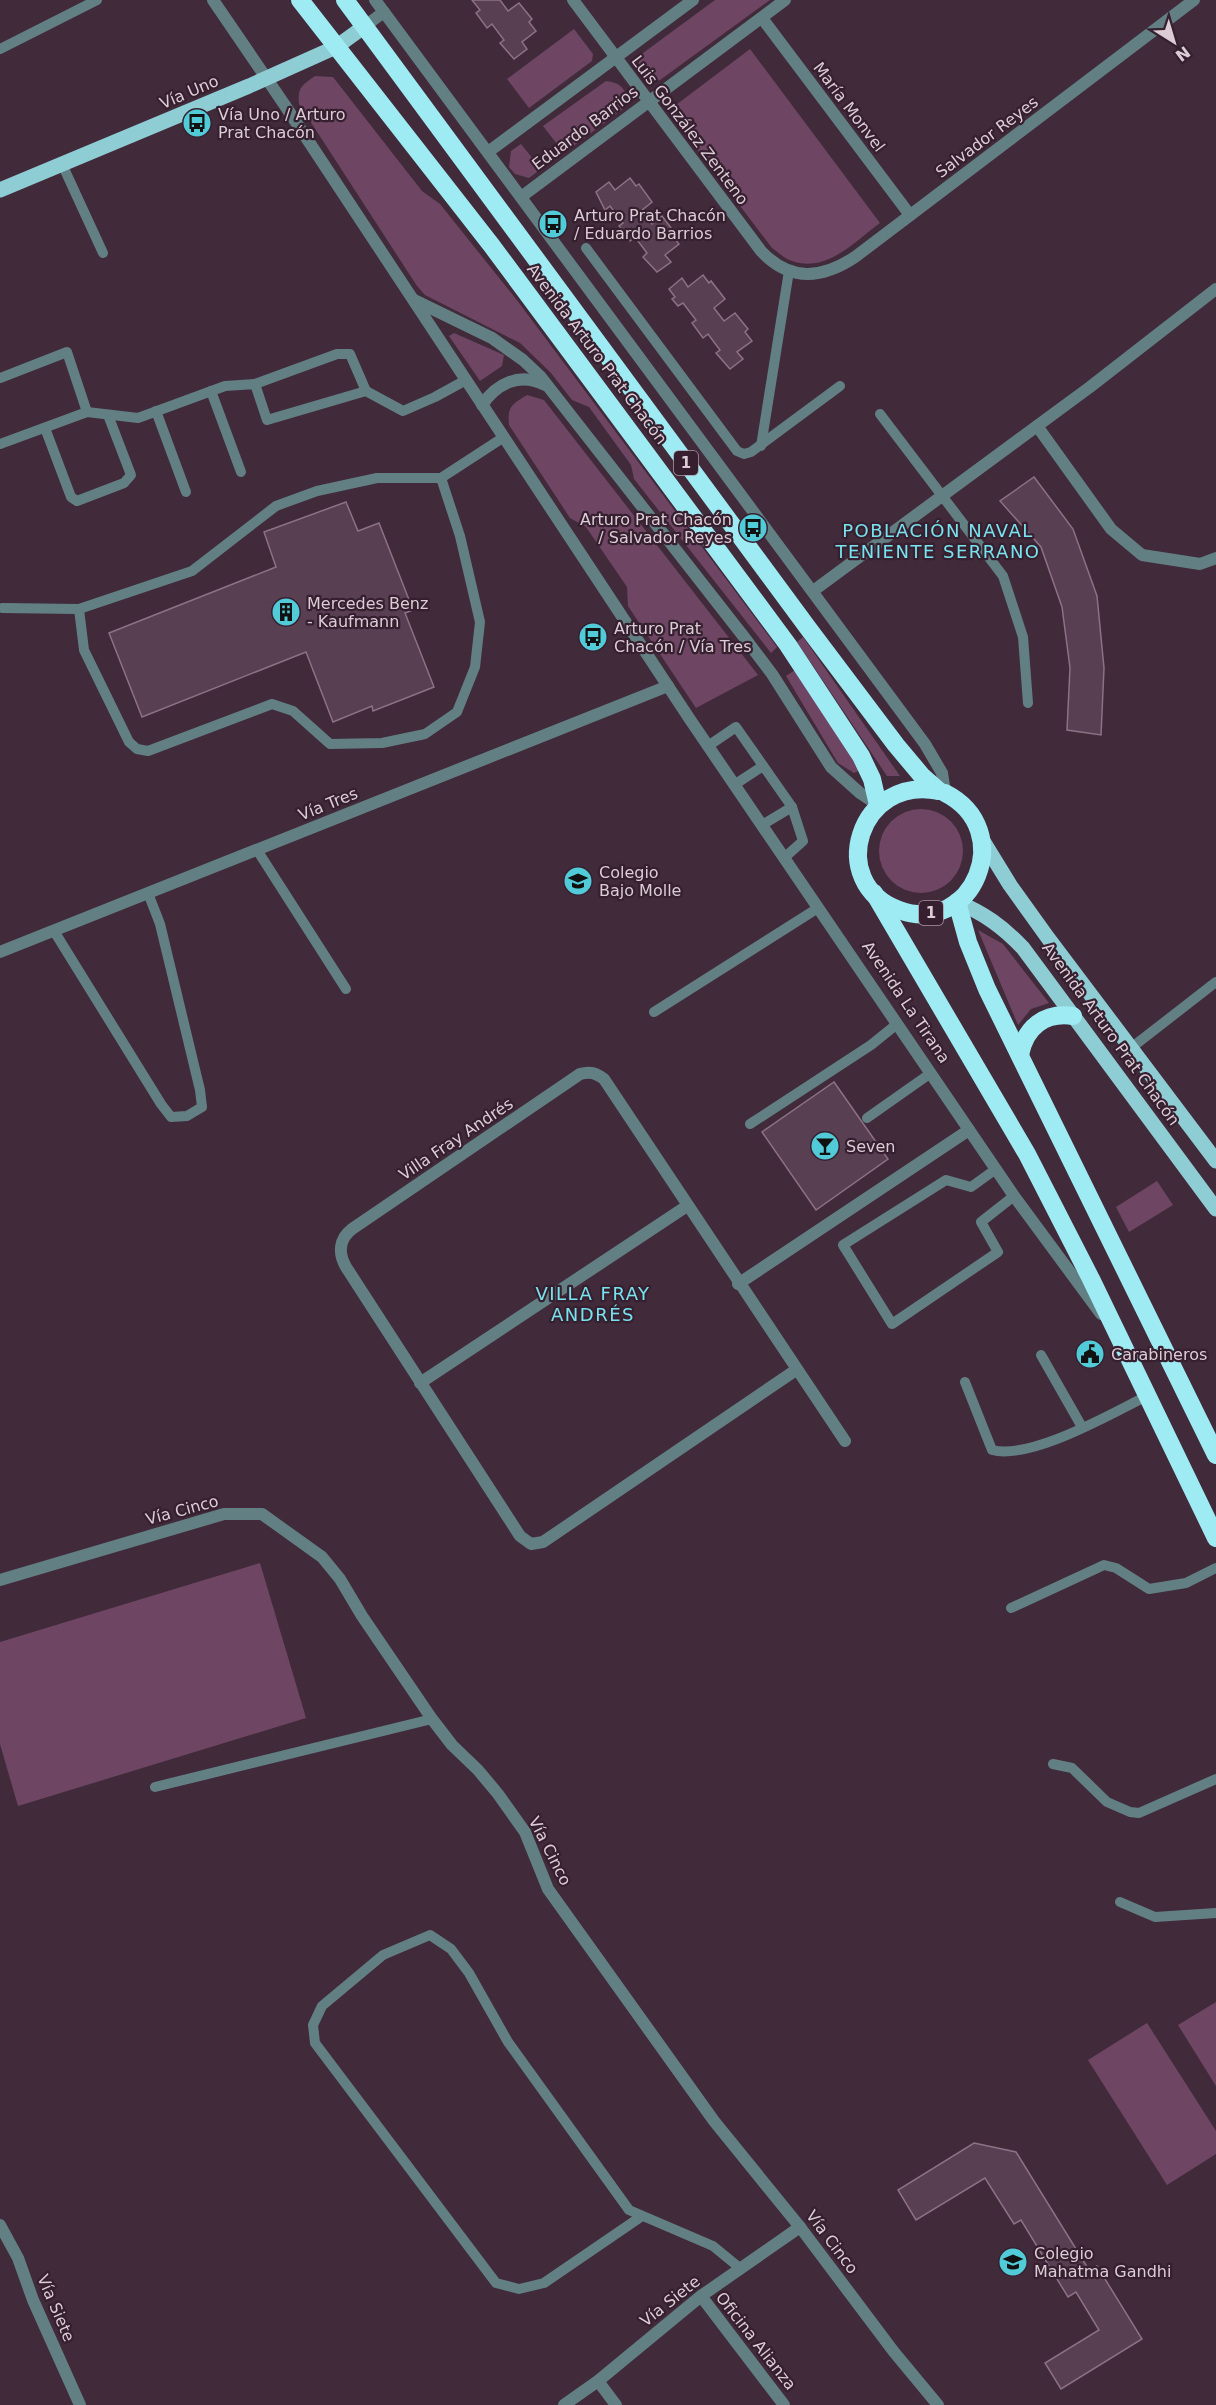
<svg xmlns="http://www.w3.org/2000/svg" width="1216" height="2405" font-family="'DejaVu Sans',sans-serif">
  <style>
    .green { fill: #6e4663 }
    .building { fill: #583f51; stroke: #8d7285; stroke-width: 1.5 }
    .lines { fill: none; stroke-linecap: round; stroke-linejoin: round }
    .lane { stroke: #628083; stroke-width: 10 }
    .street { stroke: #628083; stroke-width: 12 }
    .primary { stroke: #8ecdd4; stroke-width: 15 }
    .highway { stroke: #9febf4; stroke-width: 18 }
    .labels { text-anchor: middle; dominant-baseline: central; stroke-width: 4.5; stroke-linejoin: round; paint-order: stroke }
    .shield { fill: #362030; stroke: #aa98a4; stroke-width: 1.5 }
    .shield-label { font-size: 15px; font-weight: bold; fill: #dbccd6 }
    .street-label { font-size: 16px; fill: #dbccd6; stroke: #362030 }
    .poi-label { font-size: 16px; fill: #dbccd6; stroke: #362030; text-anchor: start }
    .neighbourhood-label { font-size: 18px; letter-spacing: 1.5px; fill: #78e3ee; stroke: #362030 }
  </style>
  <rect width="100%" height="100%" fill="#412a3a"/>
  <g class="green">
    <path d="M715,0h55l-110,80c-10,2 -14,-1 -21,-8v-16z"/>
    <polygon points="574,29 593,54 592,61 529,108 507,79"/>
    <path d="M750,49l130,174c-26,19 -53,50 -88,38 -7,-2 -14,-9 -20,-13l-104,-137z"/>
    <path d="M315,76l18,1 89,114 18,13 76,95 261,348 -6,6 -137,-174 -3,-14 -42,-58 -17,-7 -21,-27 -31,-30 -95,-48 -8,-9 -118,-182c-2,-16 3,-19 16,-28z"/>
    <path d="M606,81c10,1 16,4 20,13l-3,15 -59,44 -21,-27z"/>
    <polygon points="521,144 541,169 529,178 515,174 509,167 511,151"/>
    <polygon points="454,333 504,355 502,366 480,381 449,336"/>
    <path d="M527,395l17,5 214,275 -62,33 -68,-102 -1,-19 -41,-60 -16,-9 -61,-93c-2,-18 3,-21 18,-30z"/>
    <polygon points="803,637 900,776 887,776 797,642"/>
    <polygon points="795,670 860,770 854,773 838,763 786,676"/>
    <circle cx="921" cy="851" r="42"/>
    <polygon points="978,930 1003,944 1049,1003 1031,1009 1018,1025"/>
    <polygon points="1157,1181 1173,1205 1129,1232 1116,1207"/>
    <polygon points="260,1563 306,1718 18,1806 0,1744 0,1642"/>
    <polygon points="1216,2002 1216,2086 1178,2025"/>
    <polygon points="1147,2023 1216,2131 1216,2154 1167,2185 1088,2060"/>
  </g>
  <g class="building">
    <polygon points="472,0 500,0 508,11 519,3 532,19 529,22 536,31 522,42 527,49 514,59 500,43 504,40 492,24 487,28 476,13 480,10"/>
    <polygon points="630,178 636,186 639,184 652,202 641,211 652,224 662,216 675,233 672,235 679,244 665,255 671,262 657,272 643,257 647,253 635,237 630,241 619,226 623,223 610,206 605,210 596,192 609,182 615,190"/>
    <polygon points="703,275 709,283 711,281 725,299 714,308 724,321 735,313 748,329 745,332 752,341 737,352 743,359 730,369 716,353 720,350 708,334 703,338 692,323 696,320 683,303 678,306 672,299 675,297 669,289 682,278 688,287"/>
    <polygon points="1034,477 1073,529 1097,596 1104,668 1101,735 1067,730 1070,668 1062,607 1041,547 1000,501"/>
    <polygon points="346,502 358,531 379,523 413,610 405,613 434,687 373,711 372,706 333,722 306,652 142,717 109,633 276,567 264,532"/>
    <polygon points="834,1082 888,1159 816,1210 762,1132"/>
    <polygon points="974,2143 1016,2152 1089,2270 1097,2266 1142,2339 1061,2389 1045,2363 1099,2330 1076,2292 1068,2297 1021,2220 1014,2224 985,2178 916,2220 898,2190"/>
  </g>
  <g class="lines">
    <g class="lane">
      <polyline points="0,49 97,0"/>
      <polyline points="62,164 103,253"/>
      <polyline points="586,248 737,451 744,454 751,452 840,386"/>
      <polyline points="0,378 67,352 87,412"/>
      <polyline points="255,384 337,354 350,354 366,391"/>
      <polyline points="211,391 241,472"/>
      <polyline points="156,411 186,492"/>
      <polyline points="880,414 1003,576 1023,637 1028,703"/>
      <polyline points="45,428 71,497 77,501 124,483 131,475 108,415"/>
      <polyline points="0,444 87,412 138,418 225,386 255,384 267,420 366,391 403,411 435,397 466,380"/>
      <polyline points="761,446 789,271"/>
      <polyline points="2,608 79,609 192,571 276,506 317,491 377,478 441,478 504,437"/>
      <polyline points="79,609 84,650 129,742 137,749 148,751 272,704 293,711 330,744 382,743 425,734 457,712 475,667 480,622 460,536 441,478"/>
      <polyline points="708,746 736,727 792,807 762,825"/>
      <polyline points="734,785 763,766"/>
      <polyline points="257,850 346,989"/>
      <polyline points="784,858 803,841 792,807"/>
      <polyline points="54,931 161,1104 171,1117 187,1116 202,1107 200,1090 160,924 148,893"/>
      <polyline points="654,1012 818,908"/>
      <polyline points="1131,1048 1216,982"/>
      <polyline points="867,1118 931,1073"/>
      <polyline points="750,1124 871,1045 897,1024"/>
      <polyline points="996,1169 971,1187 946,1180 843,1245 892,1324 998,1252 981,1222 1014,1196"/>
      <polyline points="1041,1355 1082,1427"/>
      <path d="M965,1382l27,68c40,10 118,-36 155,-54"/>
      <polyline points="1011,1608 1104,1565 1116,1568 1149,1589 1186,1583 1216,1568"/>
      <polyline points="1053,1764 1072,1768 1107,1802 1130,1812 1139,1813 1216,1779"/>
      <polyline points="155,1787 432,1719"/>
      <polyline points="1120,1902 1155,1917 1216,1913"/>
      <polyline points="642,2216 544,2283 519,2289 496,2283 315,2043 313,2025 322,2006 383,1955 430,1935 451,1949 469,1973 508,2042 629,2210 713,2246 741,2269"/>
    </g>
    <g class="street">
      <polyline points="213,0 284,104 689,718 1014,1196 1101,1314"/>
      <polyline points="375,0 925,744 942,773 945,793"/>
      <path d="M573,0l188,251c29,31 61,28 94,6l339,-257"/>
      <polyline points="762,18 910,215"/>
      <polyline points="365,26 384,12"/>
      <polyline points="488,152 693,0"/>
      <polyline points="521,197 785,0"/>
      <polyline points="414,300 492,338 523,360 540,376 744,637 772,674 831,767 860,793 878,805"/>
      <path d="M482,405c15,-22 38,-33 63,-20"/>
      <polyline points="1037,426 1111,529 1142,555 1200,564 1216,558"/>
      <polyline points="813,591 1090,387 1216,289"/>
      <polyline points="0,952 668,686"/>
      <polyline points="738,1284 969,1130"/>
      <path d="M796,1370l-253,172 -12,2 -11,-8 -174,-269c-8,-14 -7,-28 6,-38l228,-155c10,-3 16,-1 24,5l241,362"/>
      <polyline points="420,1383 687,1206"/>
      <polyline points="0,1580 224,1514 262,1514 322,1557 340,1579 362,1616 432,1719 452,1745 478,1770 498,1794 525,1832 548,1889 714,2121 800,2227 894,2352 938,2405"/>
      <polyline points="0,2225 18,2258 33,2300 80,2405"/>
      <polyline points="701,2296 784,2405"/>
      <polyline points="598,2381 616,2405"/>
      <polyline points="564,2405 598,2381 701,2296 800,2227"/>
    </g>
    <g class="primary">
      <polyline points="0,190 249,86 336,47 365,26"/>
      <polyline points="983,841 1010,885 1048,938 1216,1161"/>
      <path d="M957,902c27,11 46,25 66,46l193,261"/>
    </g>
    <g class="highway">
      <polyline points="300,0 492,246 788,645 861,756 872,779 878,805"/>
      <polyline points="345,0 808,628 896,745 922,776 939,791"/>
      <path d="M939,791c-80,-17 -114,92 -40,119 74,27 119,-80 46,-117"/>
      <polyline points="874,893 1027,1154 1091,1279 1216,1538"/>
      <polyline points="957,902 968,942 987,989 1216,1455"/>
      <path d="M1020,1055c5,-28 25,-43 53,-39"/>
    </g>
  </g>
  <defs>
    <g id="bus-disc" transform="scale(1.5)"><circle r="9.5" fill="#52cbd8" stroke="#362030"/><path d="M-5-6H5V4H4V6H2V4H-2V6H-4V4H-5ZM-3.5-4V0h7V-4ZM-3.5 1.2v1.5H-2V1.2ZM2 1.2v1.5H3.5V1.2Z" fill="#111"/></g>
    <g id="building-disc" transform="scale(1.5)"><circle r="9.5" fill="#52cbd8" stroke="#362030"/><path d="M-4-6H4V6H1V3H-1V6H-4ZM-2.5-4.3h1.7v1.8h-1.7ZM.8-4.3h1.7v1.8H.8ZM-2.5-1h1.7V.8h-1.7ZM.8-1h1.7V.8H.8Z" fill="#111"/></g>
    <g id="school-disc" transform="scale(1.5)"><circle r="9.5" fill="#52cbd8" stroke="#362030"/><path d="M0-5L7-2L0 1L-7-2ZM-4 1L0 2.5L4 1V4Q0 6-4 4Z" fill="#111"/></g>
    <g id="bar-disc" transform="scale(1.5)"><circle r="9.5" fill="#52cbd8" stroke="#362030"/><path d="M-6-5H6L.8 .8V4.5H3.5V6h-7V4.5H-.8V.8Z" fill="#111"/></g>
    <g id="civic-disc" transform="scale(1.5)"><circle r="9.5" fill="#52cbd8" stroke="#362030"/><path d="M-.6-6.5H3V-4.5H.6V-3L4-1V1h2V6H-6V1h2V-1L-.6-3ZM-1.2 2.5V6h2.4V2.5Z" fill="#111"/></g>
  </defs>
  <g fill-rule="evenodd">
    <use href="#bus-disc" x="197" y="123"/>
    <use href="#bus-disc" x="553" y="224"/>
    <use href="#bus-disc" x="753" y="528"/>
    <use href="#building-disc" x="286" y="612"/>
    <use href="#bus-disc" x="593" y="637"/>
    <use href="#school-disc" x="578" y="881"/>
    <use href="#bar-disc" x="825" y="1146"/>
    <use href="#civic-disc" x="1090" y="1354"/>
    <use href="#school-disc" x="1013" y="2262"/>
  </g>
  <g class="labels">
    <g class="shield">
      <rect x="674" y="451" width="24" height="24" rx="4.5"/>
      <rect x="919" y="901" width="24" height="24" rx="4.5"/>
    </g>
    <g class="shield-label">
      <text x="686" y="463">1</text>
      <text x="931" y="913">1</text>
    </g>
    <g class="street-label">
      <text transform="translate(189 92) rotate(-23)">Vía Uno</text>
      <text transform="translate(849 107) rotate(53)">María Monvel</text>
      <text transform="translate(585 128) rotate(-37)">Eduardo Barrios</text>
      <text transform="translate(690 130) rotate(53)">Luis González Zenteno</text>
      <text transform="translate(987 137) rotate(-37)">Salvador Reyes</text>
      <text transform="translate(597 354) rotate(53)">Avenida Arturo Prat Chacón</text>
      <text transform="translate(328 804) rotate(-22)">Vía Tres</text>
      <text transform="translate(906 1002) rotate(56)">Avenida La Tirana</text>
      <text transform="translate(1111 1034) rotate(54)">Avenida Arturo Prat Chacón</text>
      <text transform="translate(456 1139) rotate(-34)">Villa Fray Andrés</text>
      <text transform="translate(182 1510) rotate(-15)">Vía Cinco</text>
      <text transform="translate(550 1851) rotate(63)">Vía Cinco</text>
      <text transform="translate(832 2242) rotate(53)">Vía Cinco</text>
      <text transform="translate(670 2301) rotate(-38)">Vía Siete</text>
      <text transform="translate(56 2308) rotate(67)">Vía Siete</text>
      <text transform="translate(756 2341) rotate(52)">Oficina Alianza</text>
    </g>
    <g class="poi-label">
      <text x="218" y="114">Vía Uno / Arturo<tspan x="218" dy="18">Prat Chacón</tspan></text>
      <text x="574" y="215">Arturo Prat Chacón<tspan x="574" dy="18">/ Eduardo Barrios</tspan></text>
      <text x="732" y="519" text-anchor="end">Arturo Prat Chacón<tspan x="732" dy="18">/ Salvador Reyes</tspan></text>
      <text x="307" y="603">Mercedes Benz<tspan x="307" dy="18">- Kaufmann</tspan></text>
      <text x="614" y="628">Arturo Prat<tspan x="614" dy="18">Chacón / Vía Tres</tspan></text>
      <text x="599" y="872">Colegio<tspan x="599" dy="18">Bajo Molle</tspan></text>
      <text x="846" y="1146">Seven</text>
      <text x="1111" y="1354">Carabineros</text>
      <text x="1034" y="2253">Colegio<tspan x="1034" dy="18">Mahatma Gandhi</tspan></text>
    </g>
    <g class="neighbourhood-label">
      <text x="938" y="530">POBLACIÓN NAVAL<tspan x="938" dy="21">TENIENTE SERRANO</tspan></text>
      <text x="593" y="1293">VILLA FRAY<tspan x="593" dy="21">ANDRÉS</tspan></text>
    </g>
  </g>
  <g transform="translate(1174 42) rotate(143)" stroke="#362030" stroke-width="4.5" paint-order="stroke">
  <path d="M0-4.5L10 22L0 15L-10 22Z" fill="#dbccd6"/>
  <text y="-9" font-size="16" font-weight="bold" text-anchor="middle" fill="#dbccd6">N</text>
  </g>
</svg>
